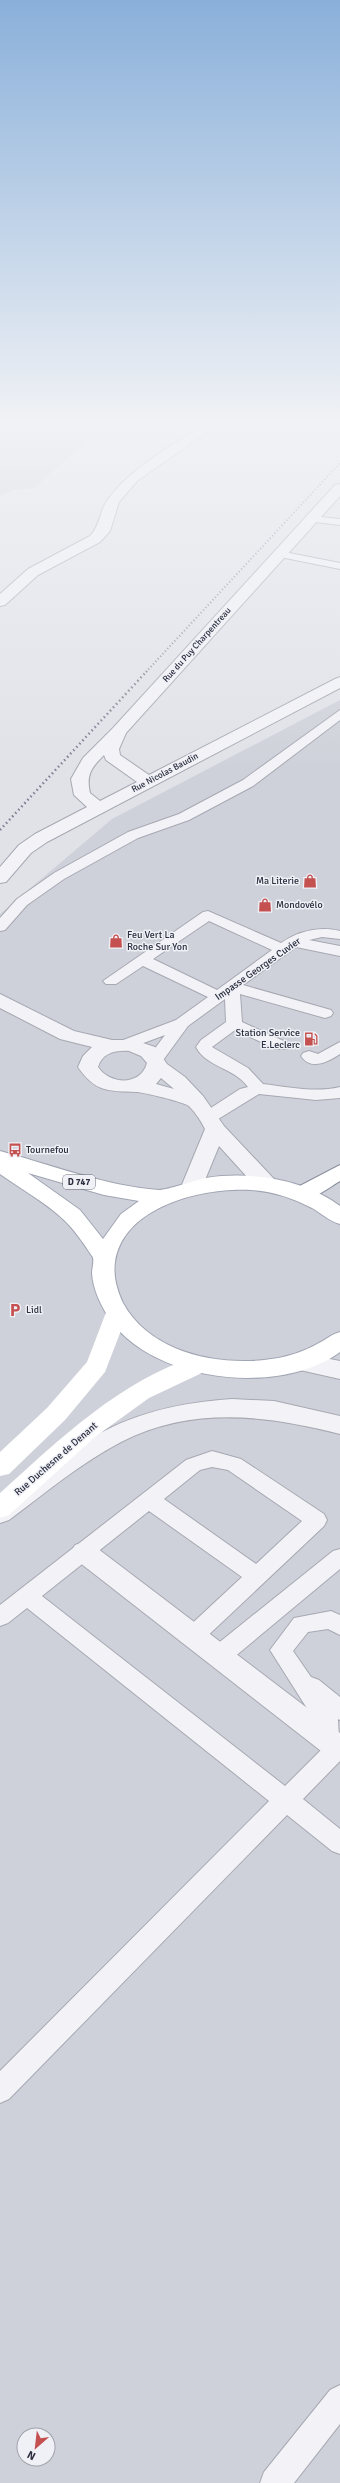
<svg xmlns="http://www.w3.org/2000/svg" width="340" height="2483" font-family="Signika,sans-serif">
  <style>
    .built { fill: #cfd1da; fill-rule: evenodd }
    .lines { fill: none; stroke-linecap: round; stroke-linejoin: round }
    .service-casing { stroke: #a6a8b2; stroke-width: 2 }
    .minor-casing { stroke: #a6a8b2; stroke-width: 2 }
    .tertiary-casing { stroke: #a6a8b2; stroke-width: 2 }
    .primary-casing { stroke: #a0a5b3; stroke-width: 2 }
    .trunk-casing { stroke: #898e9e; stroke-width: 2 }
    .service { fill: #f3f3f7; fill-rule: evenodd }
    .minor { fill: #f3f3f7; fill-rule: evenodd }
    .tertiary { fill: #f3f3f7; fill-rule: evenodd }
    .secondary { fill: #fff; fill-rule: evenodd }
    .primary { fill: #fff; fill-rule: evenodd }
    .trunk { fill: #fff; fill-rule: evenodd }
    .rail-far1 { stroke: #7b7f90; stroke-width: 2; stroke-dasharray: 1 2.5; stroke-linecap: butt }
    .rail { stroke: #7b7f90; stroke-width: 2.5; stroke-dasharray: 1.5 3; stroke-linecap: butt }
    .labels { text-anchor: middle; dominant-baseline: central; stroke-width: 3; stroke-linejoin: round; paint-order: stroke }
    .far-street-label { font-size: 9px; fill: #2a2e3e; stroke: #f0f1f6 }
    .shield { fill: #f0f1f6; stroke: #656875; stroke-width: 1 }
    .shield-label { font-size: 9px; font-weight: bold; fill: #2a2e3e }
    .poi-label { font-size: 10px; fill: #2a2e3e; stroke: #f0f1f6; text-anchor: start }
    .street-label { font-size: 10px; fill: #2a2e3e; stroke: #f0f1f6 }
  </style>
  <rect width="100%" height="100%" fill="#e0e2e8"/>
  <g class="built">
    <polygon points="0,422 108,422 34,488 13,490 0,496"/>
    <path d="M340,700v1783h-340v-1569l112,-95zM24,2435h24v24h-24z"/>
  </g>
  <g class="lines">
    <g class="service-casing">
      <g id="service">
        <polygon points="311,516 340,519 340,525 307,521 307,517"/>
        <polygon points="279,551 340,563 340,569 275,556 273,554"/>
        <polygon points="340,710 340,720 253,786 189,820 138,838 64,879 27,905 5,930 0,931 0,918 17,899 54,873 128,832 179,814 243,780"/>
        <path d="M208,911l73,32c18,-12 38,-17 59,-12v8l-18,-2 -13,3 31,6v10l-44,-9 -53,38 88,25 2,3 -2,3 -6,2 -85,-24 2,28 46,21 2,3 -2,3h-12l-41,-19 -23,17 36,21 15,16c25,3 52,9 77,3v11l-24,2 -57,-6 -44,27h-12l-2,-4 2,-4 37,-24 8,-2c-13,-19 -42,-20 -52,-40l5,-7 25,-18 -1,-23 -37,27 -27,37h-12l-2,-4 18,-24 -35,13h-12l-2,-3 2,-3 58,-22 32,-23 -65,-31 -27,18h-10l-3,-3 100,-69zM209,921l63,29 -55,40 -64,-31z"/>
        <path d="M340,1042v12c-12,8 -29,17 -39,2l2,-3 6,-2 9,3z"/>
        <path d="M212,1451l29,8 83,55 3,6 -3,6 -123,116 -8,3 -8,-3 -3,-6 3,-6 57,-53 -93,-66 -107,85 243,190 41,-41 -4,-13 -52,-82 24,-32 37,-7 9,4v20l-12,-6 -20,3 -15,19 18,26 8,3 21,17v23l-2,-1 2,42 -37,38 37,30v25l-8,-3 -45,-36 -278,284 -9,4v-32l269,-270 -242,-193 -19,15 -8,3v-21l186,-145zM212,1467l16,3 74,51 -46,43 -92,-65 36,-29z"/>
        <polygon points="340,1549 340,1569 227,1663 219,1665 211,1663 208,1656 211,1649 333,1551"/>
        <polygon points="340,2385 340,2424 294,2483 260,2483 264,2472 330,2390"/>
      </g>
    </g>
    <g class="minor-casing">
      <g id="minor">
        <path d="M208,422h14l-85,59 -18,21 -9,29 -10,11 -62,33 -33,30 -5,1v-12l28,-25 62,-33c11,-11 9,-26 19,-38 25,-33 65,-53 99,-76z"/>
        <path d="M340,484v12l-214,237 -7,16 1,6 29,20 186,-96 5,-2v11l-293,154 -16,11 -25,29 -6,1v-16l19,-22 16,-11 52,-27 -13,-12 -3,-16 12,-21 30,-30 222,-243zM104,755l2,5 31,22 -37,19 -10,-8c-4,-18 1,-25 14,-38z"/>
        <path d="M0,994l74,37 38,9h22l21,7 12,17 18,13 18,19 21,30 50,53 3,5 -3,5 -8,2 -8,-2 -39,-43 -19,46 -8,2 -8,-2 -3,-5 24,-58c-4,-8 -9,-16 -16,-23 -5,-4 -46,-14 -53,-14 -28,-1 -41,0 -58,-25l5,-11 9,-9 -32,-8 -60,-31zM129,1051l12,5 6,7c-6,23 -37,22 -49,4 4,-14 18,-17 31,-16zM161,1078l13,11 -18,-5z"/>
        <path d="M232,1399l42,2 66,15v18c-74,-19 -148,-28 -219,8 -40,21 -76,51 -112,78l-9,3v-23c83,-60 125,-94 232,-101z"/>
        <polygon points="84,1542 93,1545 340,1733 340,1761 330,1758 75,1559 71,1552 75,1545"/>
      </g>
    </g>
    <g class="tertiary-casing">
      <polygon id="tertiary" points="299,1353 340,1361 340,1379 291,1368 287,1362 291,1356"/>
    </g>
    <g class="primary-casing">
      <path id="primary" d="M0,1151c52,14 105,35 159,39 9,0 36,-10 47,-12 44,-7 98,1 134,28v18c-11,-3 -19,-11 -28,-16 -19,-10 -40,-17 -61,-18 -47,-3 -128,16 -136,72 -2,14 2,28 8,41 27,49 91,62 141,57 19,-2 38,-7 55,-17 8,-4 13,-9 21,-11v20c-60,45 -189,30 -231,-34 -9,-14 -16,-29 -17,-45 0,-5 3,-14 0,-17 -8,-12 -18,-27 -28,-36 -19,-18 -43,-31 -64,-46zM28,1173l76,22 35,6 -18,13 -18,25 -23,-29z"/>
    </g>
    <g class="trunk-casing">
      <path id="trunk" d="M340,1165v16c-14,8 -29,22 -46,18l-3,-5 3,-5z"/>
    </g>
    <use href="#service" class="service"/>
    <use href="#minor" class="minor"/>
    <use href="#tertiary" class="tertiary"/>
    <g class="secondary">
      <polygon points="116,1307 124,1309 127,1315 105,1372 65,1420 9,1474 0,1476 0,1452 47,1408 87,1362 105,1315 108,1309"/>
      <path d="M198,1356l8,3 4,6 -4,6 -57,27 -54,39 -86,78 -9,3v-25c59,-53 120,-113 198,-137z"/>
    </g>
    <use href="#primary" class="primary"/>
    <use href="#trunk" class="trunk"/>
    <polyline class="rail-far1" points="146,672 340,463"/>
    <polyline class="rail" points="0,830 147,671"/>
  </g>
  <linearGradient id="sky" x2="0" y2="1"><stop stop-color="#8ab0da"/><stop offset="0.55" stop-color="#f1f2f5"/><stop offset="1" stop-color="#f1f2f5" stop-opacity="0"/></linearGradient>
  <rect width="340" height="770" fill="url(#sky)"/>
  <defs>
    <g id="shop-bare" transform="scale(1.08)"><path d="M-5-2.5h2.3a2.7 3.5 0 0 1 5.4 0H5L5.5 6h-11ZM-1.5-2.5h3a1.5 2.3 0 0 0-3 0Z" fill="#c4504f" stroke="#f0f1f6" stroke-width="2.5" paint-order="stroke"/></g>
    <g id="fuel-bare" transform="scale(1.08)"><path d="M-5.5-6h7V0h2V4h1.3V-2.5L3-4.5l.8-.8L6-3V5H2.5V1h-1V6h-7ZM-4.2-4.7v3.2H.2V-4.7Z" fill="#c4504f" stroke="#f0f1f6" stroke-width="2.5" paint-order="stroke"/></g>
    <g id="bus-bare" transform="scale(1.08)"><path d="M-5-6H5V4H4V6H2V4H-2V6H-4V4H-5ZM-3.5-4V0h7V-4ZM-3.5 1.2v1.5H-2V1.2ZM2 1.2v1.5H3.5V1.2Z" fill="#c4504f" stroke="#f0f1f6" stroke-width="2.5" paint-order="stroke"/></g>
    <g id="parking-bare" transform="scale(1.08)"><path d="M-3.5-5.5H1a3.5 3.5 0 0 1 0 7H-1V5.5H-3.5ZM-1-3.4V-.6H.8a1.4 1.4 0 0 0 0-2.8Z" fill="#c4504f" stroke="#f0f1f6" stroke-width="2.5" paint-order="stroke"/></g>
  </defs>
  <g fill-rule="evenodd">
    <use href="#shop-bare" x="310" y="881"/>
    <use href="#shop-bare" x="265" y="905"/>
    <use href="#shop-bare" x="116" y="941"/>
    <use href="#fuel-bare" x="311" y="1039"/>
    <use href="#bus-bare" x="15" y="1150"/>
    <use href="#parking-bare" x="15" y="1310"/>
  </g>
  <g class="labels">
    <g class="far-street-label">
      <text transform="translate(197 645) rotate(-48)">Rue du Puy Charpentreau</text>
      <text transform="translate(165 773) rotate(-28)">Rue Nicolas Baudin</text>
    </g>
    <rect class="shield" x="63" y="1175" width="32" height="14" rx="3"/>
    <g class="shield-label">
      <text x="79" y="1182">D 747</text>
    </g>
    <g class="poi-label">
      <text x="299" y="881" text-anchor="end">Ma Literie</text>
      <text x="276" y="905">Mondovélo</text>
      <text x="127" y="935">Feu Vert La<tspan x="127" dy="12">Roche Sur Yon</tspan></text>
      <text x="300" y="1033" text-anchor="end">Station Service<tspan x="300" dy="12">E.Leclerc</tspan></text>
      <text x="26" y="1150">Tournefou</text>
      <text x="26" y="1310">Lidl</text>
    </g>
    <g class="street-label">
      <text transform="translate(258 969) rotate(-35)">Impasse Georges Cuvier</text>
      <text transform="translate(56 1459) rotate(-41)">Rue Duchesne de Denant</text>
    </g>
  </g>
  <g transform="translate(36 2447) rotate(208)"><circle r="19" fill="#f0f1f6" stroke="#a1a3ac"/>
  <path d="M0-3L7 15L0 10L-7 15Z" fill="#c4504f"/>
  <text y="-6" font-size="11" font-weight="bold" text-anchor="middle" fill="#2a2e3e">N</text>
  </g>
</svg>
